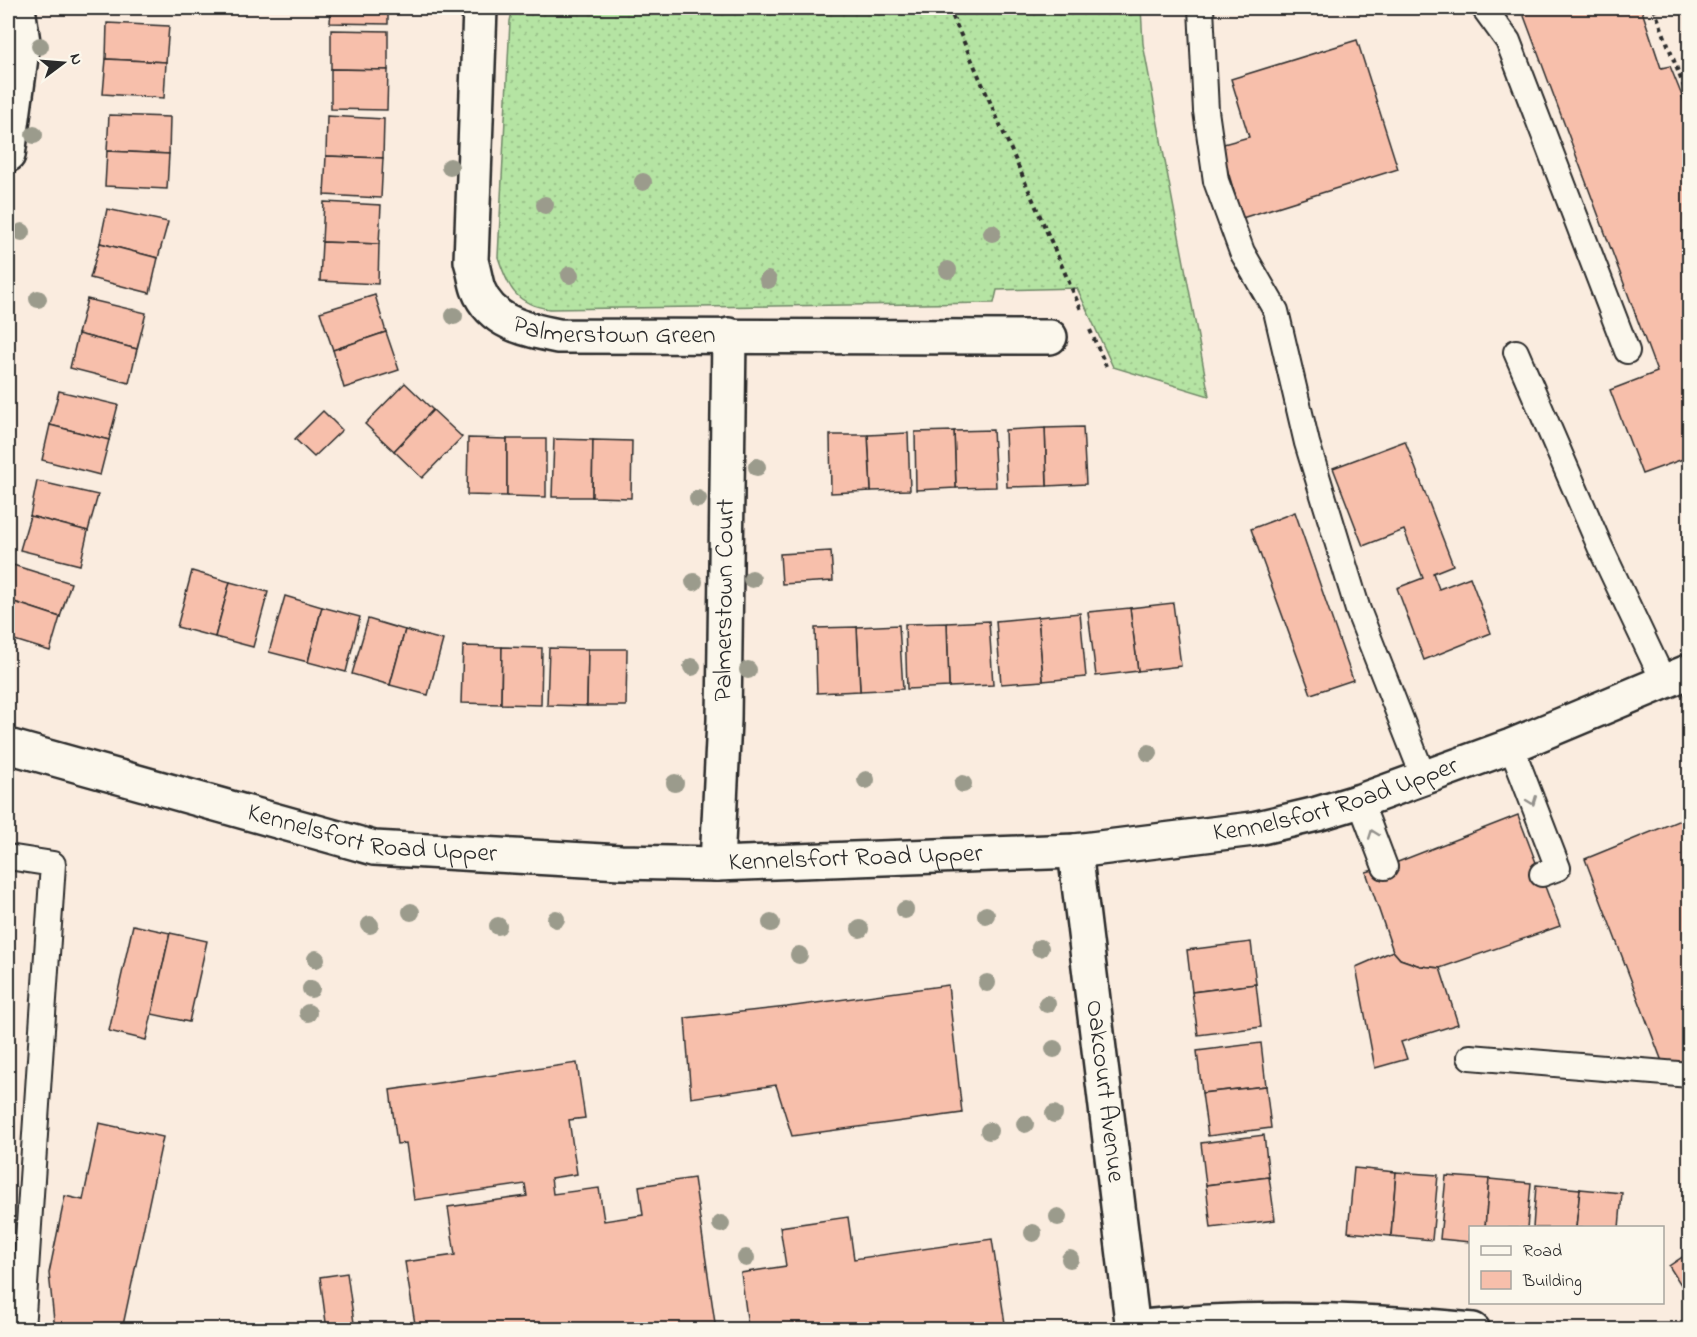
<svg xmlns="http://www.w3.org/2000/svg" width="1697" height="1337" font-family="'Indie Flower',sans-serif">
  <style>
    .grass { fill: url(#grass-dots); stroke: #708867; stroke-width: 1.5 }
    .building { fill: #f7bfab; stroke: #2b2b2b; stroke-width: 1.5 }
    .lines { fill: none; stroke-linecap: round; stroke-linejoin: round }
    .lane-casing { stroke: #2b2b2b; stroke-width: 28 }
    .street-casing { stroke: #2b2b2b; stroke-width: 38 }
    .secondary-casing { stroke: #2b2b2b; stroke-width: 38 }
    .path { stroke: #2b2b2b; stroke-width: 4; stroke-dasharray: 4.5 4.5; stroke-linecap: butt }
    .lane { stroke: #fbf7ec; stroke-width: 24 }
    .street { stroke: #fbf7ec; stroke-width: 33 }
    .secondary { stroke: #fbf7ec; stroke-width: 33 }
    .tree { fill: #9b9b8c }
    .oneway { stroke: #93918c }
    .labels { text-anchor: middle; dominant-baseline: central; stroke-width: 6; stroke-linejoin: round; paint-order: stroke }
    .street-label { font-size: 26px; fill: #2b2b2b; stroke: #fbf7ec }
  </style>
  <defs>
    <pattern id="grass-dots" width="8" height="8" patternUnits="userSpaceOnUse" patternTransform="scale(1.5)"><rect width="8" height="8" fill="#b5e4a3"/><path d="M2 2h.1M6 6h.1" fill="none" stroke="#9cc48c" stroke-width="1.8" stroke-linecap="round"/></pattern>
  </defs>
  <rect width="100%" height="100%" fill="#faecdf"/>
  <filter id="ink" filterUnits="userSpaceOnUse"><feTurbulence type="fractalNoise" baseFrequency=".0167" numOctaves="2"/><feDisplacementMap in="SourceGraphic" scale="12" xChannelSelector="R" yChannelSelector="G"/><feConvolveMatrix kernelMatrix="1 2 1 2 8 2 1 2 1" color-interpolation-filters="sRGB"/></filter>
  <g filter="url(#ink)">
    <path class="grass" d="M513,8h628l2,36 66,352 -96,-29 -36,-79 -80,2 -3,13 -445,6c-34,-5 -41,-22 -51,-52l12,-236z"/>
    <g class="building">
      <polygon points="331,8 388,8 388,24 330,23"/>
      <polygon points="1521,8 1641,8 1661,68 1670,66 1690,116 1690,464 1686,465 1683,459 1642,474 1610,390 1657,372"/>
      <polygon points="107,23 169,26 166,62 106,59"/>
      <polygon points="331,30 388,31 388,70 331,69"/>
      <polygon points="1357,40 1398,169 1242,218 1220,145 1249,137 1231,79"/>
      <polygon points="106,59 166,62 164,98 103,94"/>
      <polygon points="331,69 388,70 387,110 331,109"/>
      <polygon points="109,115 170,117 169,154 107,151"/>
      <polygon points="327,116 384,119 383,158 326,156"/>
      <polygon points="107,151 169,154 167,189 105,186"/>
      <polygon points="326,156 383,158 381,198 324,195"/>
      <polygon points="324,202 381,205 379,244 322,242"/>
      <polygon points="107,209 168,222 158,258 100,243"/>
      <polygon points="322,242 379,244 378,284 320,281"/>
      <polygon points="100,243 158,258 150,293 90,278"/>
      <polygon points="375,295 386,332 333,350 320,312"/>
      <polygon points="87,299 146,313 137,349 78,334"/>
      <polygon points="386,332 399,370 344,388 333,350"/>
      <polygon points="78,334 137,349 129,383 70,368"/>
      <polygon points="405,383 433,410 394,451 365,424"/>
      <polygon points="59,391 118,405 109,440 50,425"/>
      <polygon points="433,410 462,437 422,478 394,451"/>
      <polygon points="323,411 342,430 314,457 295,439"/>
      <polygon points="50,425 109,440 100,475 42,460"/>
      <polygon points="1083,427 1086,484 1047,486 1045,428"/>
      <polygon points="1045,428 1047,486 1007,487 1005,430"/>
      <polygon points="993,430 996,487 956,488 954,431"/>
      <polygon points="954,431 956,488 916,490 915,432"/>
      <polygon points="908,433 910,490 871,491 868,435"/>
      <polygon points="830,435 868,435 871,491 831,493"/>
      <polygon points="468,438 507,439 507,496 467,495"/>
      <polygon points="507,439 546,439 546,497 507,496"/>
      <polygon points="554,439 593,440 592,497 552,497"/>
      <polygon points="593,440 632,441 631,498 592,497"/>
      <polygon points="1405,441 1453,565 1433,573 1439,589 1470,577 1491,633 1424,660 1397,588 1423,578 1404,530 1363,546 1333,468"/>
      <polygon points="37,481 98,495 88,531 30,516"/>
      <polygon points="1295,512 1353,680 1311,694 1251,529"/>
      <polygon points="30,516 88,531 80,565 20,550"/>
      <polygon points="831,551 833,581 782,584 780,554"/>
      <polygon points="13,565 71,583 60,617 8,600 8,582"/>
      <polygon points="192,571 230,582 215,637 177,627"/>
      <polygon points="230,582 268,592 253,647 215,637"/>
      <polygon points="285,596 322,607 308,662 269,652"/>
      <polygon points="8,600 60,617 50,651 8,638"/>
      <polygon points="1173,603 1181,666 1138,671 1130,608"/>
      <polygon points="322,607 360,617 346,672 308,662"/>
      <polygon points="1130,608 1138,671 1096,676 1088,612"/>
      <polygon points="1080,613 1086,677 1043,681 1038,617"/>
      <polygon points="1038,617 1043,681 1001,684 996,621"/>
      <polygon points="368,619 405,630 390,685 352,674"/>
      <polygon points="989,621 993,685 949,687 947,623"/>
      <polygon points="947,623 949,687 907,689 905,624"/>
      <polygon points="899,625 903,689 860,691 857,627"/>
      <polygon points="857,627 860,691 817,693 815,628"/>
      <polygon points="405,630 443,640 428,695 390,685"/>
      <polygon points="463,646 502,647 501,704 461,703"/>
      <polygon points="502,647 542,648 541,705 501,704"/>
      <polygon points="549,648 588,649 587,706 547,705"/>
      <polygon points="588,649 627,649 626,706 587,706"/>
      <polygon points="1518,815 1560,926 1440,968 1420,966 1400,959 1393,951 1366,872 1385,867"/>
      <polygon points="1690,816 1690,1066 1663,1064 1585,859"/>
      <polygon points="133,925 170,933 146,1040 109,1031"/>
      <polygon points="170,933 207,941 189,1022 152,1014"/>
      <polygon points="1251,942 1256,984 1192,992 1187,950"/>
      <polygon points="1393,951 1400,959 1420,966 1440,968 1458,1024 1401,1042 1407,1059 1375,1068 1356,967"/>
      <polygon points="1256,984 1261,1027 1198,1035 1192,992"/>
      <polygon points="948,985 962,1113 792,1136 776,1085 691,1098 685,1018 787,1007"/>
      <polygon points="1261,1043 1266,1086 1202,1093 1197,1051"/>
      <polygon points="577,1063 585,1118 569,1120 577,1174 551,1178 553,1194 599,1188 604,1221 643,1215 639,1186 694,1178 716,1330 416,1330 405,1262 455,1255 448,1207 527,1196 525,1184 414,1200 406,1143 397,1144 390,1090"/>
      <polygon points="1266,1086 1271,1128 1208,1136 1202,1093"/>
      <polygon points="99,1123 163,1137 122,1330 55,1330 49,1273 65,1196 83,1200"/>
      <polygon points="1264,1135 1269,1177 1206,1185 1201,1143"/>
      <polygon points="1354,1168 1396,1172 1391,1236 1348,1232"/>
      <polygon points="1396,1172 1438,1175 1432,1240 1391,1236"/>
      <polygon points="1446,1176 1489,1179 1485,1228 1470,1228 1470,1242 1440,1239"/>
      <polygon points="1269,1177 1275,1220 1211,1228 1206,1185"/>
      <polygon points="1489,1179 1531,1183 1527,1228 1485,1228"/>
      <polygon points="1536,1185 1580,1189 1576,1228 1533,1228"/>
      <polygon points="1580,1189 1622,1193 1619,1228 1576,1228"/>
      <polygon points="848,1217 854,1259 992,1239 1006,1330 726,1330 748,1326 741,1273 786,1266 780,1227"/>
      <polygon points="1690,1252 1690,1299 1669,1266"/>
      <polygon points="347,1273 355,1330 327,1330 320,1277"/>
    </g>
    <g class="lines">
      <g class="lane-casing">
        <g id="lane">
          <polyline points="1201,8 1206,111 1216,181 1242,252 1276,311 1307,443 1358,610 1424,778"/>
          <polyline points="1484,8 1508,41 1627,351"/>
          <polyline points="1516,352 1601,549 1664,682"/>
          <polyline points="1511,746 1558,868 1542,874"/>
          <polyline points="1360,801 1385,867"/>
          <polyline points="8,857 53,864 22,1330"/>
          <polyline points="1470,1057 1690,1075"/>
        </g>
      </g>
      <g class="street-casing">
        <g id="street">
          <path id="s1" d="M480,8l-9,253c3,9 4,19 7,28 13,34 49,41 80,47l492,1"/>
          <polyline points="8,155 23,42 18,8"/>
          <path id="s2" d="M1075,851l58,479"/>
          <path id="s3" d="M717,864l7,-144 5,-385"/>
          <path d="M1133,1328c113,-12 227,-9 340,2"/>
        </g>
      </g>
      <g class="secondary-casing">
        <g id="secondary">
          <path id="s4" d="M8,746l366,102 247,14 96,2 358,-13 178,-22 64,-15 43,-13 151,-55 179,-75"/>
        </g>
      </g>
      <g class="path">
        <polyline points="949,8 1082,312"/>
        <polyline points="1654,8 1690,103"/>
        <polyline points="1090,330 1106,366"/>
      </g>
      <use href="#lane" class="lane"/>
      <use href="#street" class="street"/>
      <use href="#secondary" class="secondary"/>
    </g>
    <g class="tree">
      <circle cx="40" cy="46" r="9"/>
      <circle cx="34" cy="135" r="9"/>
      <circle cx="450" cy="167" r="9"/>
      <circle cx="643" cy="182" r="9"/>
      <circle cx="545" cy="205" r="9"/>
      <circle cx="22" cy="232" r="9"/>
      <circle cx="992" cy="233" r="9"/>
      <circle cx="948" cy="270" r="9"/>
      <circle cx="570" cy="275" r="9"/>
      <circle cx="768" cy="280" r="9"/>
      <circle cx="38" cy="299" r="9"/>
      <circle cx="454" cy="316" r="9"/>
      <circle cx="757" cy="467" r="9"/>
      <circle cx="698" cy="499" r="9"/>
      <circle cx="752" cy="579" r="9"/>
      <circle cx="694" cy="582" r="9"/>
      <circle cx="692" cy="667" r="9"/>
      <circle cx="748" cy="670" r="9"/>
      <circle cx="1149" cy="753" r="9"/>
      <circle cx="866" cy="780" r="9"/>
      <circle cx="675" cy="783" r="9"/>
      <circle cx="963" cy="784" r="9"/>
      <circle cx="905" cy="910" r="9"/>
      <circle cx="411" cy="912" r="9"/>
      <circle cx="986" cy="915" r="9"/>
      <circle cx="556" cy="919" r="9"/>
      <circle cx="771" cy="923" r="9"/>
      <circle cx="370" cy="925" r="9"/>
      <circle cx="498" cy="926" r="9"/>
      <circle cx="860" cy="929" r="9"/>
      <circle cx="1040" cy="948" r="9"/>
      <circle cx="799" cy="955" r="9"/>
      <circle cx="316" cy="959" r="9"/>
      <circle cx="987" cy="983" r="9"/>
      <circle cx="311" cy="989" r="9"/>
      <circle cx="1047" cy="1004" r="9"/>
      <circle cx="308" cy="1013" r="9"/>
      <circle cx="1054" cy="1049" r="9"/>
      <circle cx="1054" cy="1114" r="9"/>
      <circle cx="1025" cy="1124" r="9"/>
      <circle cx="989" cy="1131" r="9"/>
      <circle cx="1058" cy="1217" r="9"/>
      <circle cx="721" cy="1224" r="9"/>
      <circle cx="1033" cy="1233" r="9"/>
      <circle cx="746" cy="1258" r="9"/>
      <circle cx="1070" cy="1259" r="9"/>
    </g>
    <defs><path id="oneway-chevron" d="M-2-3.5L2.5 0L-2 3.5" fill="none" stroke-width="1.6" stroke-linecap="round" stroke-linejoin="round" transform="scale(1.5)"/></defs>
    <g class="oneway">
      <use href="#oneway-chevron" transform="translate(1532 801) rotate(69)"/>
      <use href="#oneway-chevron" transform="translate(1373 834) rotate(-110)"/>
    </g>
  </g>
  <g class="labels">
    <g class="street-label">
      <text stroke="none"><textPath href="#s1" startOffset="435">Palmerstown Green</textPath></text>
      <text stroke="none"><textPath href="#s3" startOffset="264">Palmerstown Court</textPath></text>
      <text stroke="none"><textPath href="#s4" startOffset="1348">Kennelsfort Road Upper</textPath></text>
      <text stroke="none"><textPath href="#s4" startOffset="376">Kennelsfort Road Upper</textPath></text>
      <text stroke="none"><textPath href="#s4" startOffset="862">Kennelsfort Road Upper</textPath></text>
      <text stroke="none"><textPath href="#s2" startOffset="242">Oakcourt Avenue</textPath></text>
    </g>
  </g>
  <rect width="1697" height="1337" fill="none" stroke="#fbf7ec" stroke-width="30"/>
  <rect x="15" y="15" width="1667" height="1307" fill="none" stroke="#2b2b2b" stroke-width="2" filter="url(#ink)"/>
  <rect x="1469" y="1226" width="195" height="78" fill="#fbf7ec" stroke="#a8a59f" stroke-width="1.5"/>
  <rect x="1481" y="1246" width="30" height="9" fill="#fbf7ec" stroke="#a8a59f" stroke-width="1.5"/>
  <text x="1523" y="1256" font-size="18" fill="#2b2b2b">Road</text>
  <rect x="1481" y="1271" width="30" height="18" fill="#f7bfab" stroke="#a8a59f" stroke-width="1.5"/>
  <text x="1523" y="1286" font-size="18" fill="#2b2b2b">Building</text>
  <g transform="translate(63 63) rotate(74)" stroke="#fbf7ec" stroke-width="4.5" paint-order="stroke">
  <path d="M0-4.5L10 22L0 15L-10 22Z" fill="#2b2b2b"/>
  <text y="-9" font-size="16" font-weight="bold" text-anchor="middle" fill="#2b2b2b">N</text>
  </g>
</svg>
